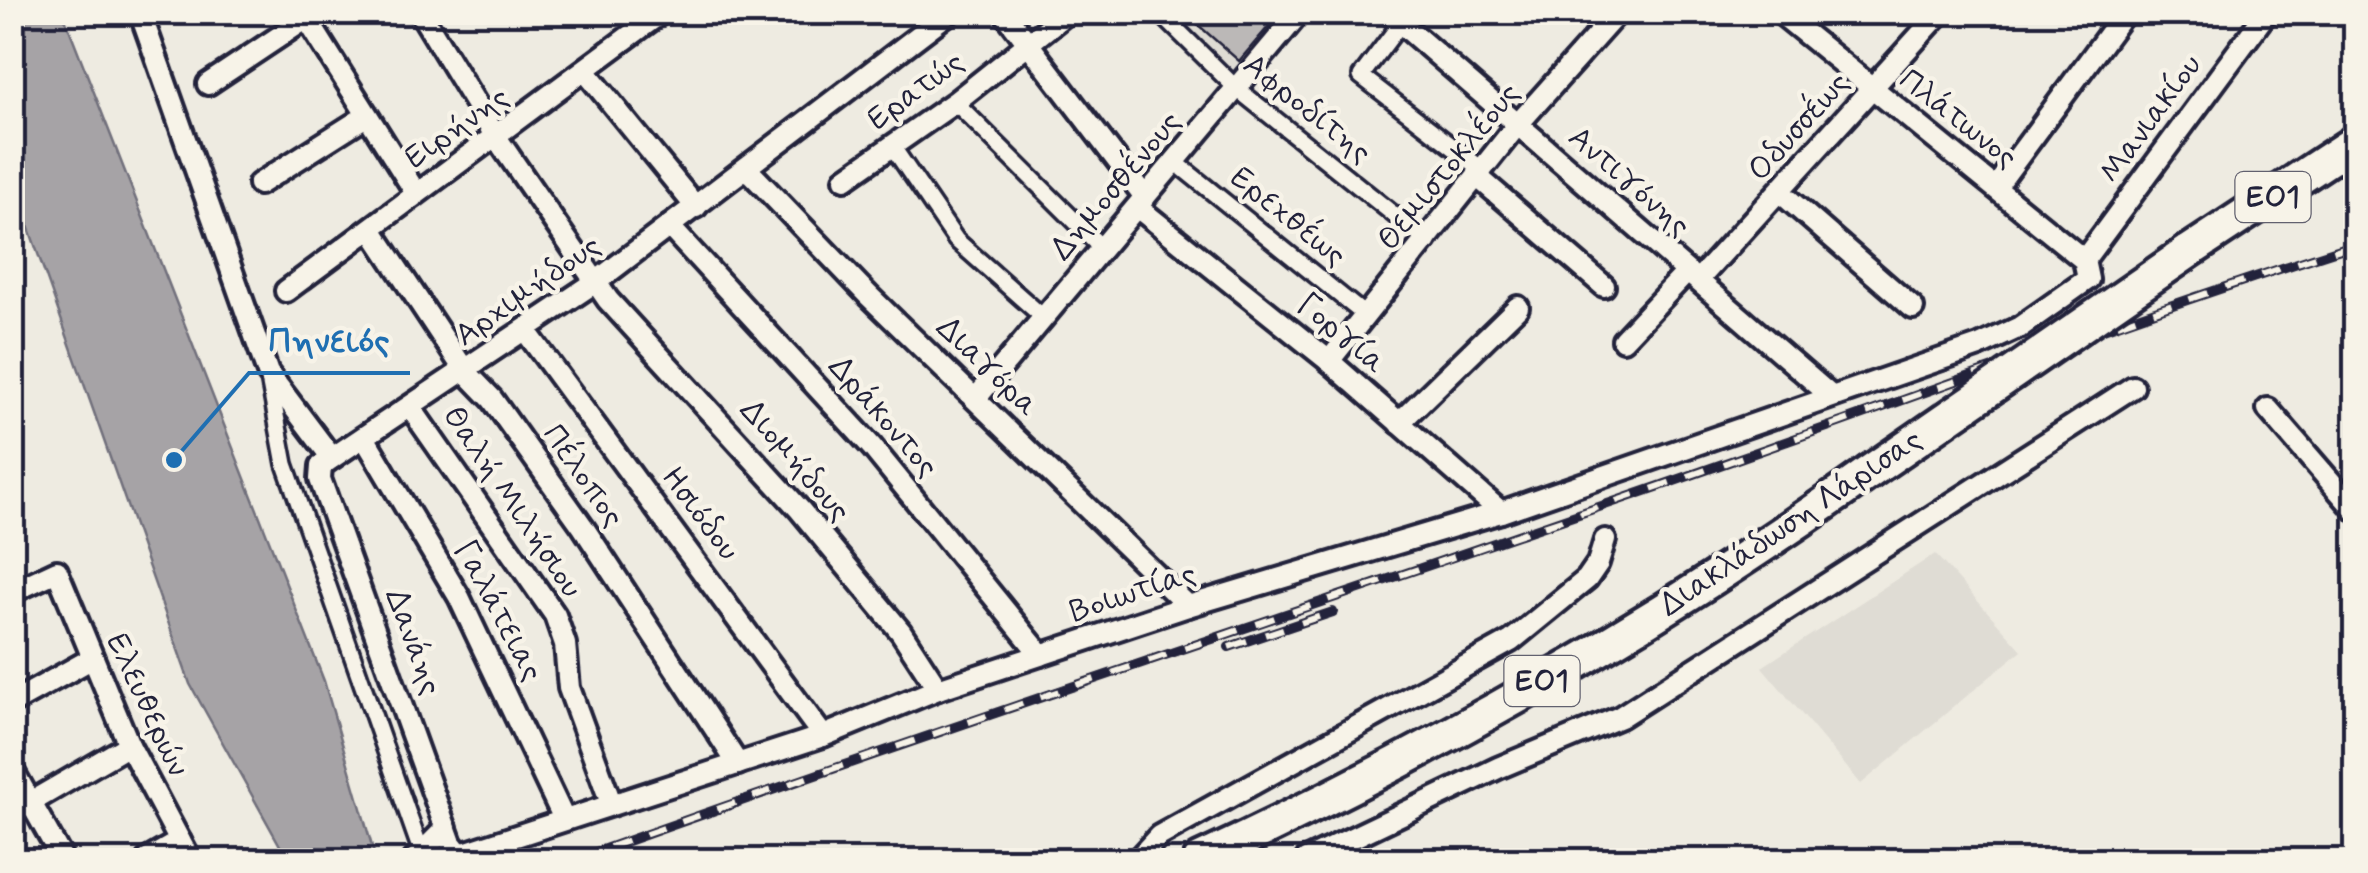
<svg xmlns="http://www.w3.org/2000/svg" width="2368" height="873" font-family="Mynerve,sans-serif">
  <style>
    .built { fill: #dfdcd4 }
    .water { fill: #a6a3a6; stroke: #716f7b; stroke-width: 2.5 }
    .building { fill: #bbb8b7; stroke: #22223b; stroke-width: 2.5 }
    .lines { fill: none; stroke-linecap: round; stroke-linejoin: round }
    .pedestrian-casing { stroke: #22223b; stroke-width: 22 }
    .minor-casing { stroke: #22223b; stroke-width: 28 }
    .primary-casing { stroke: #22223b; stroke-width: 40 }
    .pedestrian { stroke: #f7f3e8; stroke-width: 15 }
    .minor { stroke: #f7f3e8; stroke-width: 20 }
    .primary { stroke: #f7f3e8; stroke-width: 32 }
    .rail-casing { stroke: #22223b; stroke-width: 10 }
    .rail { stroke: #f7f3e8; stroke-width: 6; stroke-dasharray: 19; stroke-linecap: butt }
    .primary-bridge-casing { stroke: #22223b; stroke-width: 40; stroke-linecap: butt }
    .primary-bridge { stroke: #f7f3e8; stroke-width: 32 }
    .labels { text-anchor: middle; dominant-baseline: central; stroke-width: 9; stroke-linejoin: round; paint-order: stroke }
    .shield { fill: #f7f3e8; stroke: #62616f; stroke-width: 2.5 }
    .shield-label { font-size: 30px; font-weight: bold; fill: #22223b }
    .street-label { font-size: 32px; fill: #22223b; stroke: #f7f3e8 }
    .leader { fill: none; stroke: #1f6fb2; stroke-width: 4 }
    .callout-dot { fill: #1f6fb2; stroke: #f7f3e8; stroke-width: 4 }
    .callout-label { font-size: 35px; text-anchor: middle; font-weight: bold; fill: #1f6fb2; stroke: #f7f3e8; stroke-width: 9; stroke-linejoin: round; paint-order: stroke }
  </style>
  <rect width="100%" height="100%" fill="#eeebe1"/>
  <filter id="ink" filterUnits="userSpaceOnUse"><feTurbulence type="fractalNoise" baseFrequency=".01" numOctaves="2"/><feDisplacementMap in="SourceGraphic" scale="20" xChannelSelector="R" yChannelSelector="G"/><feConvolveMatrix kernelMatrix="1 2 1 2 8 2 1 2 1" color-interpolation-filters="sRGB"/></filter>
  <g filter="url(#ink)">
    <g class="built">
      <polygon points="1166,13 1291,13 1232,79"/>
      <polygon points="1935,554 2022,650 1861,784 1762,667"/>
    </g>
    <polygon class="water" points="13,12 63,13 324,681 376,860 288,860 190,684 13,183"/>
    <polygon class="building" points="1204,12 1281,12 1239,61 1196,23"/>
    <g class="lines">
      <g class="pedestrian-casing">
        <g id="pedestrian">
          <polyline points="1159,12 1236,88 1428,242"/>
          <polyline points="1401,23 1361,76 1484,171"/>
          <polyline points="955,102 1102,248"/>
          <polyline points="892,146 956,240 1044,318"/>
          <polyline points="1175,162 1366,316"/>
          <polyline points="268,373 285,464 421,851"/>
        </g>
      </g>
      <g class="minor-casing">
        <g id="minor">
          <polyline points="140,12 268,373 332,458 597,281 950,12"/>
          <polyline points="420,12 496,137 608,300 800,510 901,632 938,689"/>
          <polyline points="1004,12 1145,197"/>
          <polyline points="1388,12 1831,396"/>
          <polyline points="307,19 416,193"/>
          <polyline points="586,72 696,207"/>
          <polyline points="208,84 316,12"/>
          <polyline points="746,168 868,295 1188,606"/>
          <polyline points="1479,178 1604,286"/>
          <polyline points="845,179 955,102 1068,12"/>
          <polyline points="259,184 366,116"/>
          <polyline points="1996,187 2125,12"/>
          <polyline points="1780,192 1913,308"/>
          <polyline points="1137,207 1329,361 1501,512"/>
          <polyline points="669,226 872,447 1041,655"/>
          <polyline points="371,229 465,371 492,399 583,527 738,764"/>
          <polyline points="2084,260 2267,12"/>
          <polyline points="1698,280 1941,12"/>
          <polyline points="286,291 662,12"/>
          <polyline points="525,330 823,736"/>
          <polyline points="1623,340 1687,272"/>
          <polyline points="1329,361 1518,124 1618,12"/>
          <polyline points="977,397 1300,12"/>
          <polyline points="410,407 555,615 565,644 569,688 611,803"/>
          <polyline points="2268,409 2356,511"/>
          <polyline points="1399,423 1518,307"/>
          <polyline points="364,437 459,597 564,819"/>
          <polyline points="332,458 321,466 320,479 451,843 459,853 467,852 823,736 938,689 1188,606 1501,512 1979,346 2020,327 2088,279 2084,260 1779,12"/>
          <polyline points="12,592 57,571 129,745 190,860"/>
          <polyline points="12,703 91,659"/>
          <polyline points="12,769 63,860"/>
          <polyline points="12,813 129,745"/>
          <polyline points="147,860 180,841"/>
          <polyline points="414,860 446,828"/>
          <polyline points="1137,860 1159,836 1511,641 1587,579 1598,563 1605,540"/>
          <polyline points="1306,860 1498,768 1620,717 2133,387"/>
        </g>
      </g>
      <g class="primary-casing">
        <g id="primary">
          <polyline points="2188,252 2356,141"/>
          <path d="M1200,860c233,-108 459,-237 668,-387"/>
        </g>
      </g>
      <use href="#pedestrian" class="pedestrian"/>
      <use href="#minor" class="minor"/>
      <use href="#primary" class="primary"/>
      <g class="rail-casing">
        <g id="rail">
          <polyline points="1229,647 1333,612"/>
          <path d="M574,860c348,-125 699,-240 1048,-361 245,-84 487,-176 734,-255"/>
        </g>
      </g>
      <use href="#rail" class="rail"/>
      <g class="primary-bridge-casing">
        <polyline id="primary-bridge" points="1868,473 2188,252"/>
      </g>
      <use href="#primary-bridge" class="primary-bridge"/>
    </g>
  </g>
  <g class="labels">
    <g class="shield">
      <rect x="2235.5" y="172" width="75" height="50" rx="8"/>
      <rect x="1504.5" y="656" width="75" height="50" rx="8"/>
    </g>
    <g class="shield-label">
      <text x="2273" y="197">ΕΟ1</text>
      <text x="1542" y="681">ΕΟ1</text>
    </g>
    <g class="street-label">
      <text transform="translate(916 91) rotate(-36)">Ερατώς</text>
      <text transform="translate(1307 109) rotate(39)">Αφροδίτης</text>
      <text transform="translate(1958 119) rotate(38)">Πλάτωνος</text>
      <text transform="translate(2151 119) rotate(-54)">Μανιακίου</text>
      <text transform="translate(1799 127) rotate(-48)">Οδυσσέως</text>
      <text transform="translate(457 128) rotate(-35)">Ειρήνης</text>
      <text transform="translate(1449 167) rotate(-51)">Θεμιστοκλέους</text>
      <text transform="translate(1629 182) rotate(41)">Αντιγόνης</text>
      <text transform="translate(1116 186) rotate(-50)">Δημοσθένους</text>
      <text transform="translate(1288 217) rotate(39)">Ερεχθέως</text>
      <text transform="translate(528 291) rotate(-35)">Αρχιμήδους</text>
      <text transform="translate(1341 334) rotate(40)">Γοργία</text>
      <text transform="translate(987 367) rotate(44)">Διαγόρα</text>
      <text transform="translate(883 417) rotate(49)">Δράκοντος</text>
      <text transform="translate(795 461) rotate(49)">Διομήδους</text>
      <text transform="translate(583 476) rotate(55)">Πέλοπος</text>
      <text transform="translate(512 502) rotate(56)">Θαλή Μιλήσιου</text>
      <text transform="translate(700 514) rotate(53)">Ησιόδου</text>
      <text transform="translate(1791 523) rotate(-34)">Διακλάδωση Λάρισας</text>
      <text transform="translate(1133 593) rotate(-18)">Βοιωτίας</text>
      <text transform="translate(498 611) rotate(62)">Γαλάτειας</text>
      <text transform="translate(413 642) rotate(70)">Δανάης</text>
      <text transform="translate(147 705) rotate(65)">Ελευθερών</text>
    </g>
  </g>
  <path class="leader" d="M174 460L249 373H410"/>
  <circle class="callout-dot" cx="174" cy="460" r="10"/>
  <g class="callout-label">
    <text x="329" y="352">Πηνειός</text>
  </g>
  <rect width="2368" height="873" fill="none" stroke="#f7f3e8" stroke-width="50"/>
  <rect x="25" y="25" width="2318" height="823" fill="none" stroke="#22223b" stroke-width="4" filter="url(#ink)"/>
</svg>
